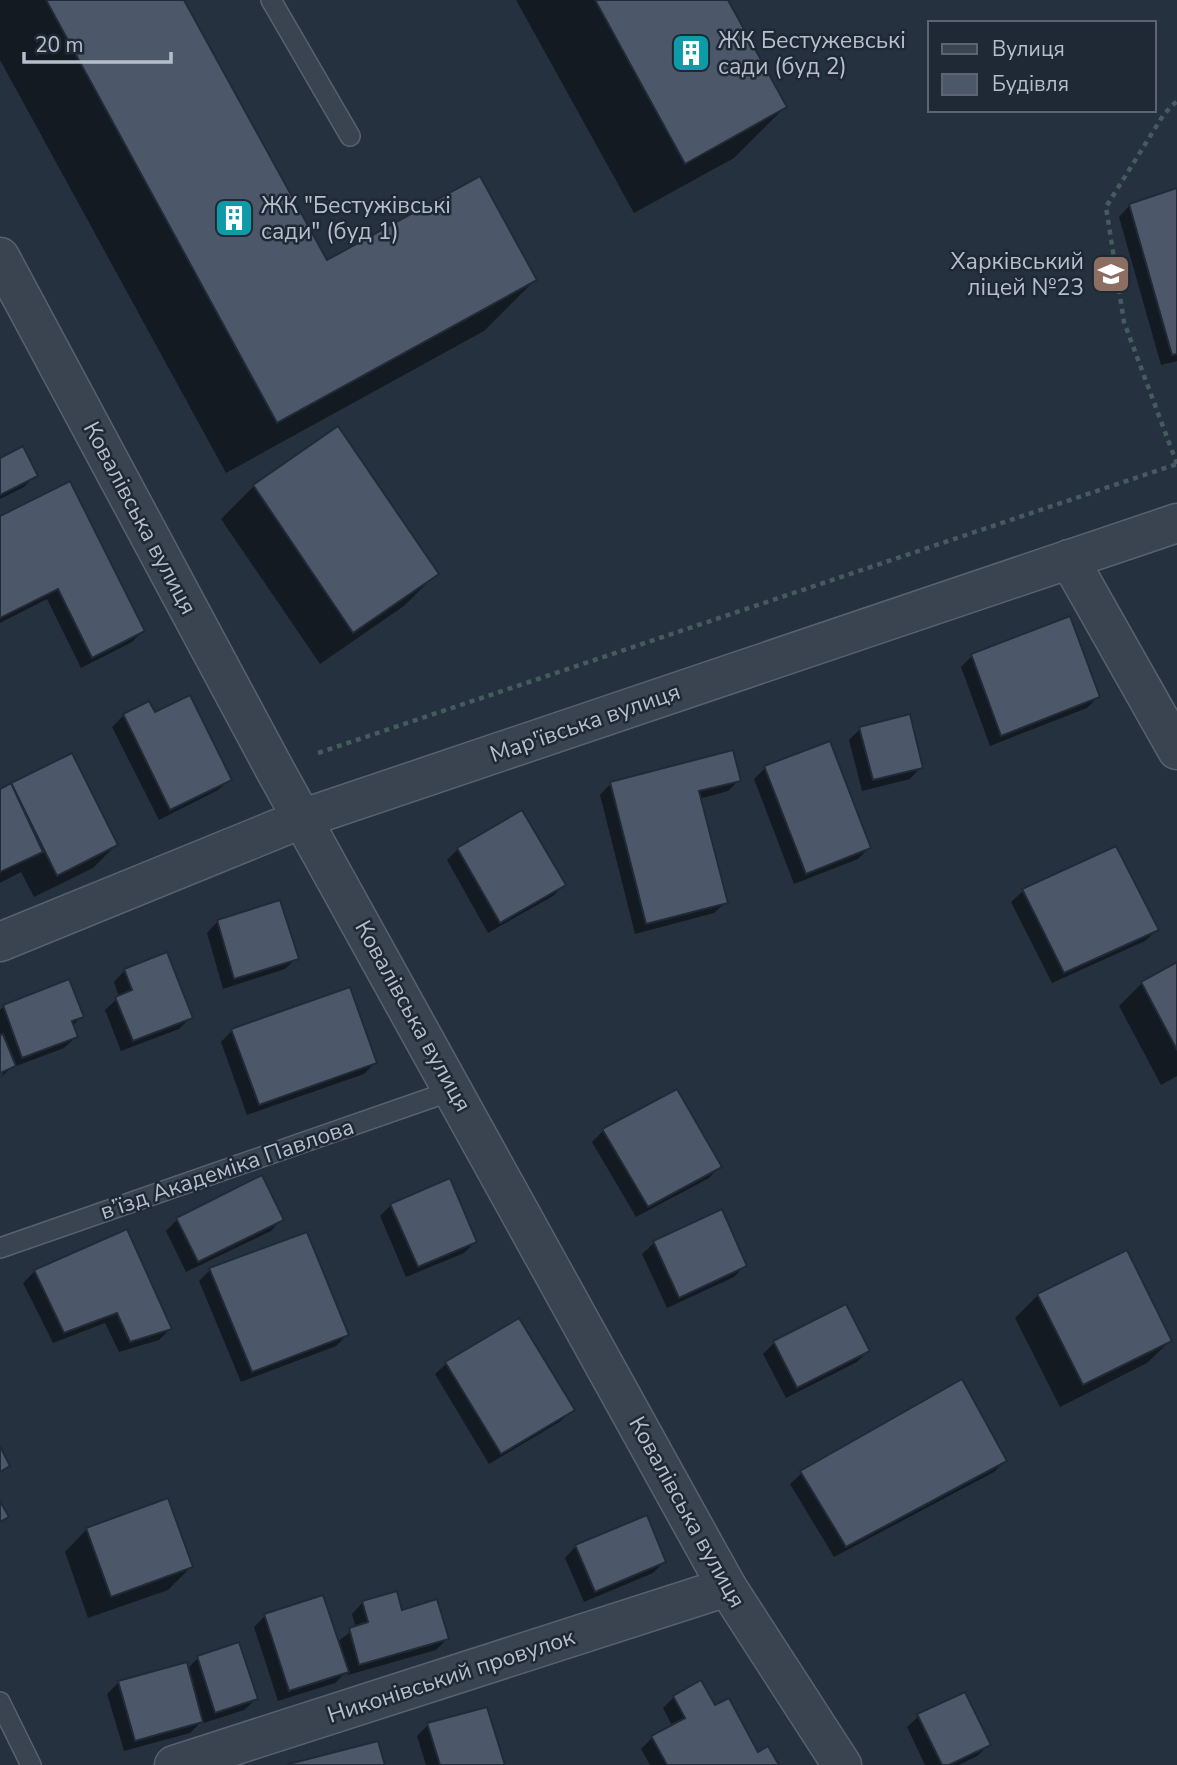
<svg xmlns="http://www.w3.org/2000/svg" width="1177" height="1765" font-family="'Nunito Sans',sans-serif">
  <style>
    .shadow { fill: #0007 }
    .building { fill: #4c5869; stroke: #212a37; stroke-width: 2 }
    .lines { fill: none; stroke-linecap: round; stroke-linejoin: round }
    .lane-casing { stroke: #58616e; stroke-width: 22 }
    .street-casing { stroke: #58616e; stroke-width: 41 }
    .path { stroke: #465b5e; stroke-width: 4.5; stroke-dasharray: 5 5; stroke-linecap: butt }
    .lane { stroke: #3a4350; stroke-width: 19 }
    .street { stroke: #3a4350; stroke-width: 38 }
    .labels { text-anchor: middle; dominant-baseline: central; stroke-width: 5; stroke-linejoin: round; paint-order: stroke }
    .poi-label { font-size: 23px; fill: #b7becb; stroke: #1f2835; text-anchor: start }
    .street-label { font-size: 23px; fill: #b7becb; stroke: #1f2835 }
  </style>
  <rect width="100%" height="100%" fill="#263140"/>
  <g class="shadow">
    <polygon points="0,0 182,0 326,263 535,280 484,331 226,473 0,60"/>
    <polygon points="516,0 726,0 785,107 734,158 634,213"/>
    <polygon points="1177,189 1177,361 1161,365 1119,217 1130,205"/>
    <polygon points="338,429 437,573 404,606 320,664 221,519 254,486"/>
    <polygon points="0,460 36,475 24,487 0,499"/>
    <polygon points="0,518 143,631 132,642 81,668 47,599 0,623"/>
    <polygon points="972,656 1098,697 1087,708 990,746 961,667"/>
    <polygon points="124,715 155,715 230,779 218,790 159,820 112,727"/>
    <polygon points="860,729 921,767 910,779 862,791 849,740"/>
    <polygon points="71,755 116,845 93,868 34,897 21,872 0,883 0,790"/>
    <polygon points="765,768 869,848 858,859 794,884 754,779"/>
    <polygon points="739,780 728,791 699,799 726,902 714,913 635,934 600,795 611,783"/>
    <polygon points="458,849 564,885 553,896 488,933 447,860"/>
    <polygon points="1115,849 1157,930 1145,941 1052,983 1011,902 1023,891"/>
    <polygon points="218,921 297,958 285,969 223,989 207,933"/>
    <polygon points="1177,964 1177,1076 1161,1085 1119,1006 1142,983"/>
    <polygon points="125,970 191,1017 179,1029 121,1051 105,1010 119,997 114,982"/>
    <polygon points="4,1006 82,1016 72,1026 76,1037 64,1048 11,1068 0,1078 3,1074 3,1070 0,1071 0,1010"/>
    <polygon points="232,1031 375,1063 364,1074 247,1115 221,1042"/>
    <polygon points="603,1131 720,1166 709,1178 636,1217 592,1142"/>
    <polygon points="391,1205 475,1242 464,1253 406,1277 380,1216"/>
    <polygon points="721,1212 745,1265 734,1277 667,1308 642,1254 654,1243"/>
    <polygon points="178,1219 282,1219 271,1231 186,1272 166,1231"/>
    <polygon points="126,1232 170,1329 159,1340 119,1352 105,1323 53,1343 23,1283 35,1271"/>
    <polygon points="210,1270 347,1335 336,1346 241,1382 199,1281"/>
    <polygon points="1038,1295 1170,1341 1147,1363 1060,1407 1015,1318"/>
    <polygon points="774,1343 868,1351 857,1362 786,1398 763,1354"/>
    <polygon points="447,1363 572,1410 561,1421 489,1464 435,1374"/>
    <polygon points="1005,1461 994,1472 834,1557 790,1484 802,1473"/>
    <polygon points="87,1529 191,1567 168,1590 88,1618 65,1552"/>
    <polygon points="576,1546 664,1562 653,1573 584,1602 565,1558"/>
    <polygon points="363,1602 401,1612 447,1639 436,1650 348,1675 347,1671 335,1683 278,1701 254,1627 265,1616 337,1642 356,1628 352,1614"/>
    <polygon points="198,1658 256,1699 244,1710 204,1723 203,1720 190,1733 124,1751 107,1694 118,1683 187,1669"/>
    <polygon points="674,1697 714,1708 757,1754 777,1765 650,1765 641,1749 652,1738 673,1727 663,1708"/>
    <polygon points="919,1716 989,1745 977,1756 959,1765 925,1765 907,1727"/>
    <polygon points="428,1725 503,1765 426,1765 417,1736"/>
  </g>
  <g class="building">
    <polygon points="46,0 184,0 327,260 480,176 537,280 277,423"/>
    <polygon points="595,0 728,0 787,107 685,164"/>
    <polygon points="1177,188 1177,354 1172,355 1129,204"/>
    <polygon points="338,426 439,574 353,633 253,485"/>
    <polygon points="23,446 38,476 0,495 0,458"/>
    <polygon points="70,481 145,631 92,658 58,589 0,618 0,516"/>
    <polygon points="1070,616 1100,697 1001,736 971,654"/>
    <polygon points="190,695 232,780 170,810 123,714 149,701 155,712"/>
    <polygon points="910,714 923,768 873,780 859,727"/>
    <polygon points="830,741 871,848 806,874 764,766"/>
    <polygon points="733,750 741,781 699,791 728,903 646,924 610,782"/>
    <polygon points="72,753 118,845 57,876 11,783"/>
    <polygon points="11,783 43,852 0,872 0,789"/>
    <polygon points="522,810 566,885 500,923 457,848"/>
    <polygon points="1116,846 1159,930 1064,973 1022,889"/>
    <polygon points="280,900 299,959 234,979 217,920"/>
    <polygon points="167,952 193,1018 133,1041 115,997 132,990 124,969"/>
    <polygon points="1177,962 1177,1050 1141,982"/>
    <polygon points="69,979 84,1017 72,1021 78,1037 22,1058 3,1005"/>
    <polygon points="350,987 377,1063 259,1105 231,1029"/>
    <polygon points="3,1034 16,1066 0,1073 0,1035"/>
    <polygon points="677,1089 722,1167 648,1207 602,1129"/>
    <polygon points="262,1175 284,1220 198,1262 176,1218"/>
    <polygon points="450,1178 477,1242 418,1267 390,1204"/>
    <polygon points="722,1209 747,1266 679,1298 653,1241"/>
    <polygon points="127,1229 172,1329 130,1342 117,1313 64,1333 34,1270"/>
    <polygon points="307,1232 349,1335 252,1372 209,1268"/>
    <polygon points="1127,1250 1172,1341 1083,1385 1037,1294"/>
    <polygon points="846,1304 870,1351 797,1388 773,1341"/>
    <polygon points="519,1318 575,1410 501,1454 445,1362"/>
    <polygon points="962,1379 1007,1461 846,1547 800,1471"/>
    <polygon points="0,1446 10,1466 0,1472"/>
    <polygon points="168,1498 193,1567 111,1597 86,1528"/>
    <polygon points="0,1501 9,1517 0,1522"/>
    <polygon points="647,1515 666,1562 595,1592 575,1545"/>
    <polygon points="397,1591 402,1610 437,1599 449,1639 359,1665 349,1628 368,1622 362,1601"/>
    <polygon points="323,1595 349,1672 289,1691 264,1614"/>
    <polygon points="239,1642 258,1699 215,1713 197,1656"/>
    <polygon points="187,1662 203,1722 135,1741 118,1681"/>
    <polygon points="701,1680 715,1705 729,1698 758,1752 768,1746 779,1765 667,1765 651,1736 685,1718 673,1696"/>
    <polygon points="965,1692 991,1745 949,1765 942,1765 917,1714"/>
    <polygon points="487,1707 505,1765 440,1765 427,1723"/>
    <polygon points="378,1741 385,1765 285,1765"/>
  </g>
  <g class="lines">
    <g class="lane-casing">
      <g id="lane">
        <polyline points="271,0 350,136"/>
        <polyline points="0,1248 454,1090"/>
        <polyline points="0,1702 31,1765"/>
      </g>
    </g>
    <g class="street-casing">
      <g id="street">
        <polyline points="0,257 274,768 727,1587 842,1765"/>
        <polyline points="1069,559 1177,750"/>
        <polyline points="0,942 304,818 1177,523"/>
        <polyline points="174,1765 727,1587"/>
      </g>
    </g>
    <g class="path">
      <polyline points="1177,464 1124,322 1106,207 1164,114 1177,101"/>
      <polyline points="318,753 1177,464"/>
    </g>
    <use href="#lane" class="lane"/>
    <use href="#street" class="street"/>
  </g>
  <defs>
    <g id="building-square" transform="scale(2.0125)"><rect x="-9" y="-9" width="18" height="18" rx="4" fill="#0f9aa8" stroke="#1f2835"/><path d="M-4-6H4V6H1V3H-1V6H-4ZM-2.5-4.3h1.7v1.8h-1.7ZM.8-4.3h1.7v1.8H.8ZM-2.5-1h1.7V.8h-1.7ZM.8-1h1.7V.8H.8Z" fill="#fff"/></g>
    <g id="school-square" transform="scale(2.0125)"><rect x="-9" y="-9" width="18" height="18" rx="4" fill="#8d6e63" stroke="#1f2835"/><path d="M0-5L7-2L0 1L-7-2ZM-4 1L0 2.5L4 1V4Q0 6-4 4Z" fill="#fff"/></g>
  </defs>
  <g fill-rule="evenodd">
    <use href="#building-square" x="691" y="53"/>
    <use href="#building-square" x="234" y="218"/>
    <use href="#school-square" x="1111" y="274"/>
  </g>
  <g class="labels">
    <g class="poi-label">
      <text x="718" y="40">ЖК Бестужевські<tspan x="718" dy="26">сади (буд 2)</tspan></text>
      <text x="261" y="205">ЖК "Бестужівські<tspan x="261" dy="26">сади" (буд 1)</tspan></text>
      <text x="1084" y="261" text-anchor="end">Харківський<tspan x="1084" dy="26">ліцей №23</tspan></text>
    </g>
    <g class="street-label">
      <text transform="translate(140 518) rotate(62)">Ковалівська вулиця</text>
      <text transform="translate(585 723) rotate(-19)">Мар'ївська вулиця</text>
      <text transform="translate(413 1016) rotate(61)">Ковалівська вулиця</text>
      <text transform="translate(227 1169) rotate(-19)">в’їзд Академіка Павлова</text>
      <text transform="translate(687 1512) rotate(61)">Ковалівська вулиця</text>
      <text transform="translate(451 1676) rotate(-18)">Никонівський провулок</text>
    </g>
  </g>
  <rect x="928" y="21" width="228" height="91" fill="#1f2835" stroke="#5c6471" stroke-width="2"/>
  <rect x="942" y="44" width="35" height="10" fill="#3a4350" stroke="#5c6471" stroke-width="2"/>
  <text x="992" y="56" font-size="21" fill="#b7becb">Вулиця</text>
  <rect x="942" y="74" width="35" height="21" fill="#4c5869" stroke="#5c6471" stroke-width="2"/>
  <text x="992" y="91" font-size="21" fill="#b7becb">Будівля</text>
  <path d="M24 52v10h147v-10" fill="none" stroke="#b7becb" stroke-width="3.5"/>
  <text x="35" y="52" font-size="21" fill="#b7becb" stroke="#1f2835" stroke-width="5" paint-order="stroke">20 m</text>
</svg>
